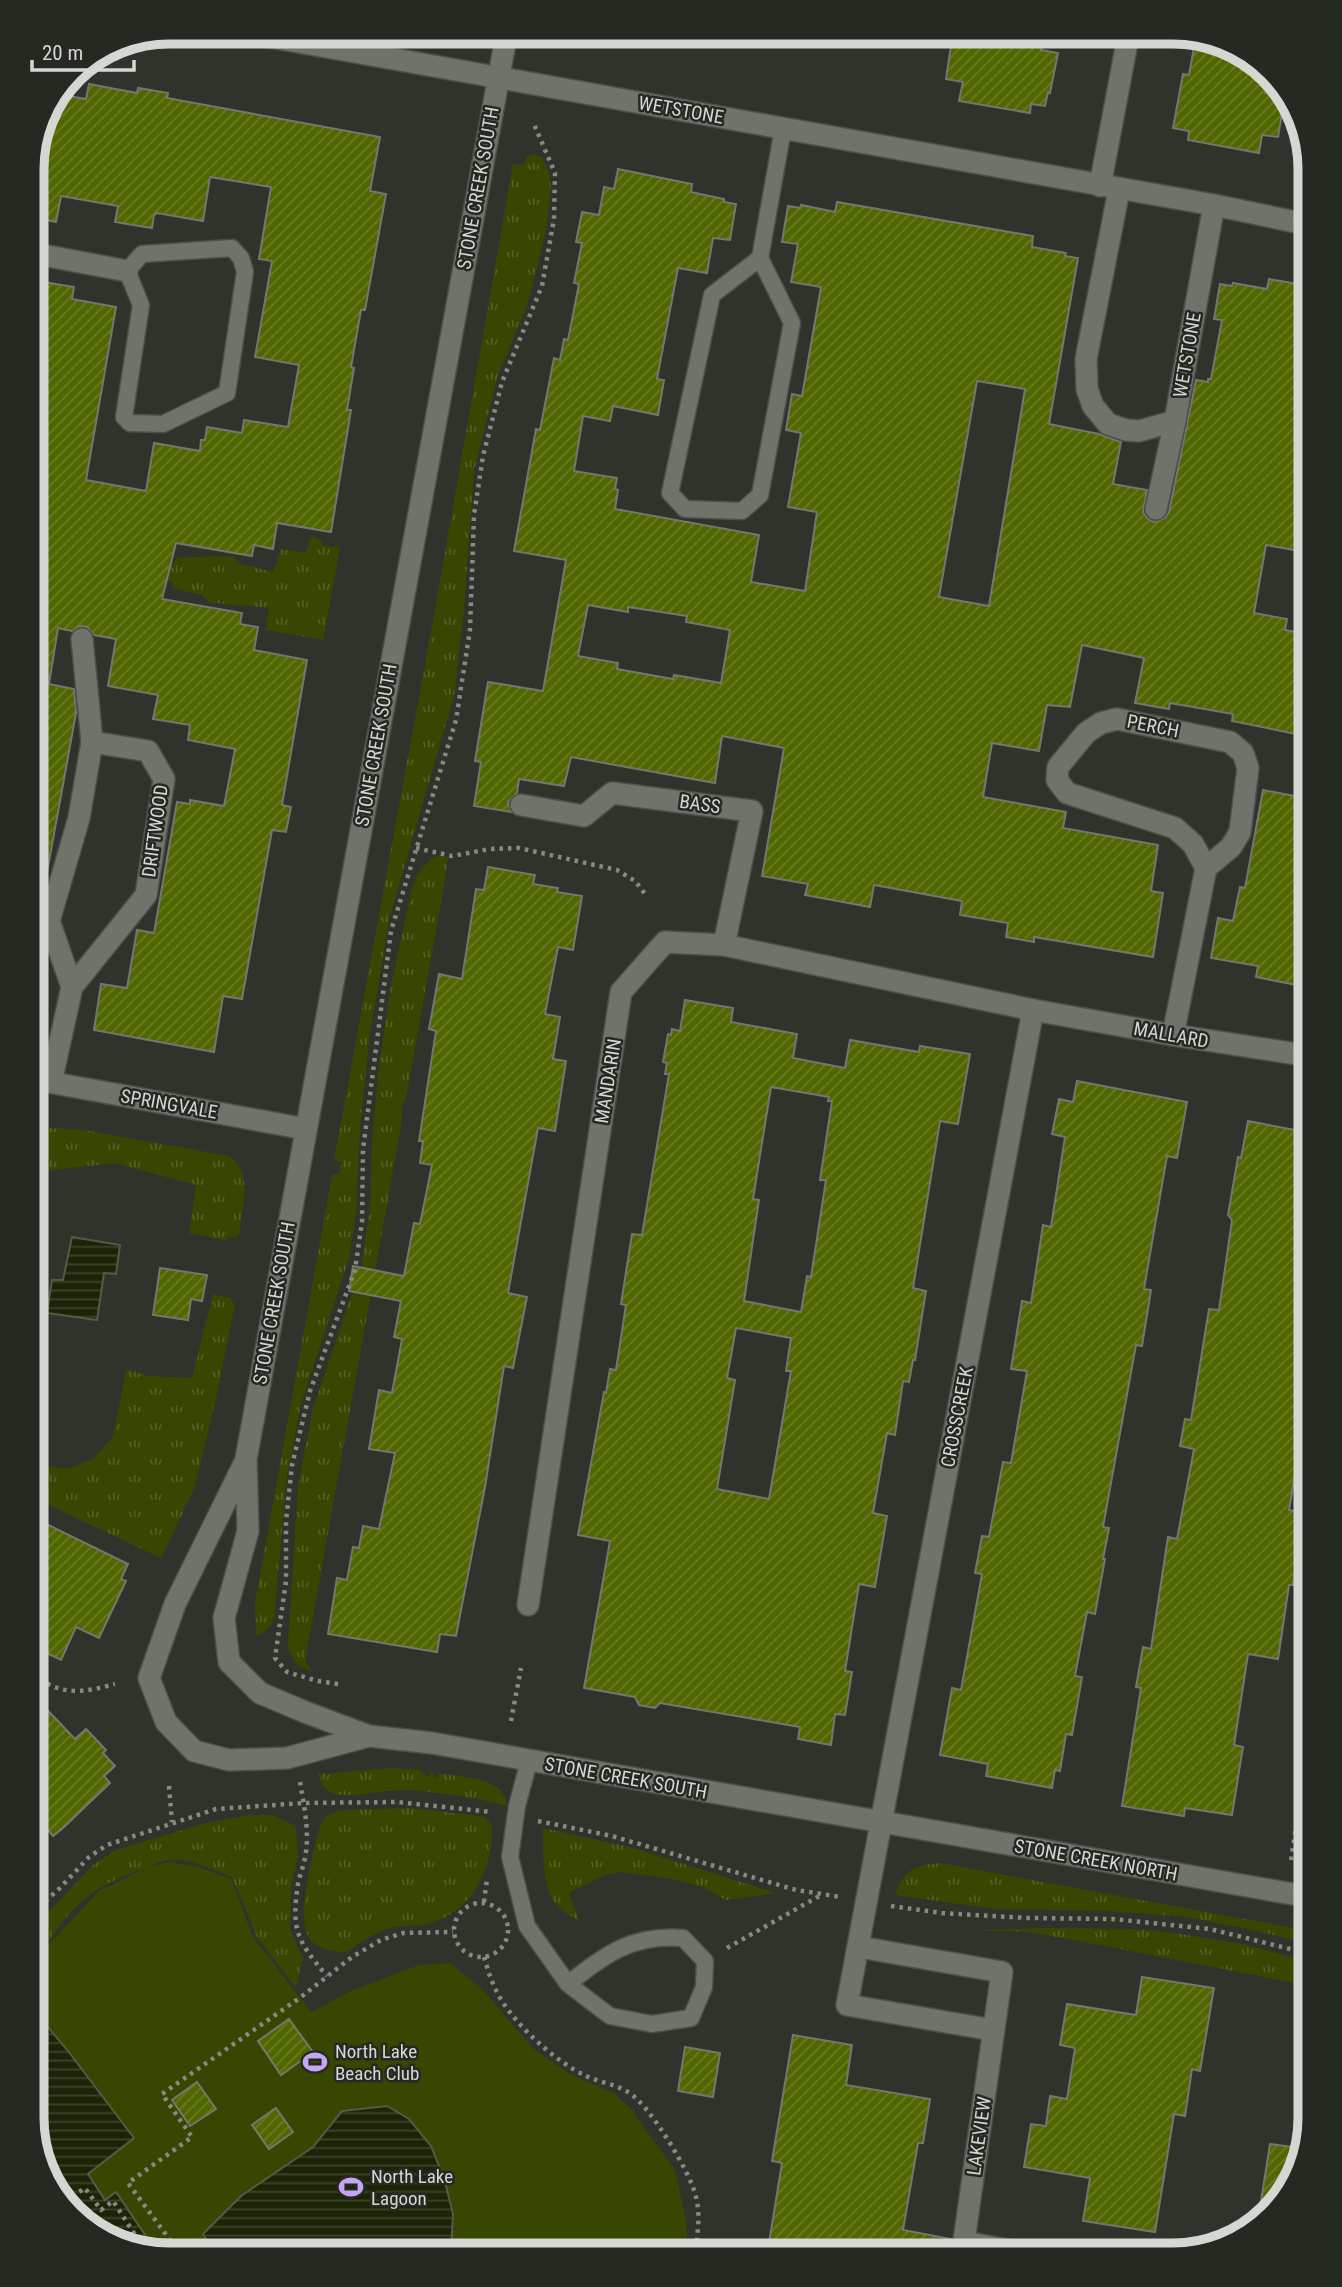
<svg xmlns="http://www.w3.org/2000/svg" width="1342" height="2287" font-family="'Roboto Condensed',sans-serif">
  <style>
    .grass { fill: url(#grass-tufts) }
    .pitch { fill: #374601 }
    .water { fill: url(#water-rules); stroke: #545a45; stroke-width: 2 }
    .building { fill: url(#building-hatch); stroke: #74776f; stroke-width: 2; fill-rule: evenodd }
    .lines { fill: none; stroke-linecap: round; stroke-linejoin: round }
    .lane-casing { stroke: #4d4f49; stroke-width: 19 }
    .street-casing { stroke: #4d4f49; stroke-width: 24 }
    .secondary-casing { stroke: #4d4f49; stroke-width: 24 }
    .path { stroke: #878a84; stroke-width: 4.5; stroke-dasharray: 3.5 5; stroke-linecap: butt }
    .lane { stroke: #70736b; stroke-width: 16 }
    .street { stroke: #70736b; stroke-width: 21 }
    .secondary { stroke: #70736b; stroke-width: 21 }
    .labels { text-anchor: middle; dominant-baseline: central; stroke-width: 5; stroke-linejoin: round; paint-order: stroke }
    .street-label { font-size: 19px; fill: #d5d7d3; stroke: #262922 }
    .poi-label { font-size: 19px; fill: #d5d7d3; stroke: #262922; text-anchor: start }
    .rim { fill: none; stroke: #d5d7d3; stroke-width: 9 }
  </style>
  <defs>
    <pattern id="grass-tufts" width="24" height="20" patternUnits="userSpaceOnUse" patternTransform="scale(1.75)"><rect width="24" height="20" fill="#374601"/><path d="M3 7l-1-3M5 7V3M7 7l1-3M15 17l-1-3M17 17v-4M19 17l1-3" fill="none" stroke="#536025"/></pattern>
    <pattern id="water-rules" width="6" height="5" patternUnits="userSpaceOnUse" patternTransform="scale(1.75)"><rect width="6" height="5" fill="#1c2408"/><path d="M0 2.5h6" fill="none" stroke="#3c432b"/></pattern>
    <pattern id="building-hatch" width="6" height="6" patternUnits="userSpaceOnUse" patternTransform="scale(1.75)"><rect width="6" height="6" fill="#506600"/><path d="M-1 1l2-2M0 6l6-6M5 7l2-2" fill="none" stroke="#687b24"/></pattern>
  </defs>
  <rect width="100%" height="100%" fill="#30332c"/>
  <g class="grass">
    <polygon points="534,154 542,158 548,169 551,187 546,230 528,303 498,375 474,471 464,609 454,696 390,916 370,1033 360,1126 356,1214 349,1258 301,1404 287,1476 274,1618 268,1629 256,1636 255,1603 332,1175 339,1174 342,1162 334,1160 434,615 513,164 524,165 526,157"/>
    <path d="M311,536l8,3 4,6 17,3 -17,92 -57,-10 3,-22 -61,-6 -6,-7 -29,-7 -2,-7 -57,-9 5,-17 54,9 5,-7c20,1 37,-2 57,0l2,6 36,9 8,-23 25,4z"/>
    <path d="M441,855l7,2 -3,23 -38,213 -5,14 -1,19 -96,535 7,10c-15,-2 -22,-13 -24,-27l10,-158 15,-78 48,-140 9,-59 2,-69 7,-75 12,-79 20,-94 6,-18 15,-16z"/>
    <path d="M39,1128l39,1 151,27c25,17 13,51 10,78l-3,3h-10l2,4 -39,-8 7,-48 -82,-22 -78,9 -4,35v-78z"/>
    <polygon points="213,1294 230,1298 235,1305 214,1408 194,1489 161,1558 32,1497 32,1461 36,1464 67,1469 93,1459 113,1437 126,1369 148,1376 192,1378"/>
    <path d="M393,1768l27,2 7,6h3v-4h4l-1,5 3,1 3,-5c23,5 66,3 68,33 -35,-9 -70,-15 -107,-16 -19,0 -47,8 -65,4 -10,-3 -14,-10 -16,-20z"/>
    <path d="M412,1808l73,9 7,8c2,41 -19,87 -62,98 -14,4 -29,2 -43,6 -16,5 -29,16 -43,24 -13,-3 -30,-4 -37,-19 -3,-8 -4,-23 -3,-32 2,-13 13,-77 20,-83 5,-6 12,-8 19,-9z"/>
    <path d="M249,1815h23l24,11 2,30 -7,32 -1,41 13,29 -7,30 -39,-51 -25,-60c-19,-7 -44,-20 -64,-17 -8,1 -17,6 -25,9 -43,15 -70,32 -93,72l-17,-17 9,-5 52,-55 22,-14 90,-27z"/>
    <path d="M543,1828l86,19 147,46 -50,7 -23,-13 -35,-9 -49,-6 -17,4 -33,17 10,28c-9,-6 -21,-11 -26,-21 -11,-17 -10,-52 -10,-72z"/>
    <path d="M940,1863l370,68v13l-66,-16 -64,-12 -72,-5 -112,-2 -101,-14c9,-25 19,-30 45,-32z"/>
    <polygon points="1052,1928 1138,1929 1173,1933 1243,1944 1310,1962 1310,1986 1079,1941 1029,1932 971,1930"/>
  </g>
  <polygon class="pitch" points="168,1862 196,1866 231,1879 253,1937 311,2012 353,1990 419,1965 450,1963 482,1989 534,2049 568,2073 615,2094 631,2109 675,2170 686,2219 688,2255 158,2254 116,2192 105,2200 87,2173 134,2138 68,2051 32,2008 32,1962 99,1891 148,1867"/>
  <g class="water">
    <polygon points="72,1237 120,1245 116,1274 104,1273 97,1320 47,1313 52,1280 63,1280"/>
    <polygon points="32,2008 68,2051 134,2138 88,2174 105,2200 116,2192 158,2254 93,2233 46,2178 32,2118"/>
    <polygon points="387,2106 409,2119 431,2146 444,2178 453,2214 451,2252 448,2255 215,2255 203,2234 241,2196 313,2147 342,2111"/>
  </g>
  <g class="building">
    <polygon points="953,32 1044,32 1041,50 1058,53 1050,93 1048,92 1045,106 1031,104 1030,113 959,101 963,82 946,79"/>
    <polygon points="1196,36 1250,55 1268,76 1265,93 1285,96 1278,137 1262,135 1259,153 1188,140 1189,131 1173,128 1183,74 1189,75"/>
    <polygon points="89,84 137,93 138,88 168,93 167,98 380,137 370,191 386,194 365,310 361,310 351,367 354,368 347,410 351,410 331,532 277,523 273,549 254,545 252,556 176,543 162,599 242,613 240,624 258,627 254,650 307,660 282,805 291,807 286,832 272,830 242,999 223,996 214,1052 94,1030 101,984 127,988 137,930 154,933 177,802 190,804 190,800 224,806 235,749 188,740 190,725 153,719 158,695 108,686 116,639 94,635 87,627 80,626 72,631 58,628 49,684 74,689 76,713 46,878 32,877 32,280 74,287 72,299 116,307 86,480 146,491 154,443 200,451 201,440 205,440 207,427 242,433 244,420 288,427 299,365 255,357 272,261 259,259 271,187 210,177 203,221 157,213 154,215 152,228 115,222 118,206 61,196 56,222 32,217 32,161 42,116 57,94 86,99"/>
    <path d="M618,169l74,15 -1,8 33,7v3l12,2 -6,36 -17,-2 -6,35 -29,-5 -21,111 7,1 -6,35 -45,-9 -3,15 -27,-5 -9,55 43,7 -2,11 3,1 -3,19 144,26 -8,47 54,9 12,-79 -29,-5 13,-74 -15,-3 6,-36 10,2 19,-109 -30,-5 7,-38 -16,-2 6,-36 12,2 1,-3 34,7 2,-10 167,29 29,5 -1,11 34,6 -1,3 13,2 -29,166 50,10 22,8 -8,42 34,6 -4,22 4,6 7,4 11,-4 4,-6 27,-132 12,2v-3h3l11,-59 -8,-1 6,-35 12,2 1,-3 34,6 2,-10 42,7v267l-45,-8 -12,68 33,6 -2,11 26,5v102l-79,-16 1,-7 -63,-11 -1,6 -34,-6 9,-45 -62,-13 -12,62 -23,-2 -8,46 -47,-8 -9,54 83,15 -3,16 95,17 -7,46 12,2 -10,64 -119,-20v5l-28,-5 2,-14 -48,-8 2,-14 -88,-16 -4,22 -65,-12 3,-11 -46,-8 22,-128 -62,-12 -7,47 -144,-26 -7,29 -45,-7 -2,14 -9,9 3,10 -37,-6 7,-44 -6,-1 13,-79 55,9 23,-131 -52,-9 22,-122 4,1 14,-72 6,2 4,-21 4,1 11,-56 -5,-1 8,-40 -6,-1 6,-30 17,3 5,-28 10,2zM977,381l48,8 -36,217 -50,-9zM588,605l40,7v-5l59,9 -1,6 44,8 -9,53 -47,-8 -1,4 -56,-10 1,-6 -40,-7z"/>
    <polygon points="1263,790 1311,799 1311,988 1256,977 1258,966 1211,958 1218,918 1233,921 1240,887 1245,888"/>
    <polygon points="488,867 535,875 533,884 558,888 557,892 582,896 573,950 558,947 545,1014 560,1017 553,1059 566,1061 555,1131 538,1128 508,1293 527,1297 513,1368 504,1366 485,1487 456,1636 440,1634 437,1652 328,1634 337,1578 347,1580 353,1547 359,1548 363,1526 379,1529 395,1453 369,1449 379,1390 392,1393 402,1339 394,1337 401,1301 349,1291 353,1266 404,1276 414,1223 420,1224 432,1165 420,1163 423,1141 419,1141 436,1031 429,1029 439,974 462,979 476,889 484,890"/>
    <path d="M685,1000l48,8 -2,14 66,12 -4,24 52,10 5,-28 69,12 1,-6 50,8 -12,70 -18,-3 -27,167 13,3 -11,69h-2l-4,22 -6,-1 -8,54 -8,-2 -14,80 14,3 -12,71 -16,-3 -14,87 7,1 -7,43 -10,-1 -4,31 -33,-6 2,-12 -140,-24 -5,5 -16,-3 -4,-8 -51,-9 26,-147 -32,-6 26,-143 2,1 4,-24 6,1 10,-65 -5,-1 11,-70 10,1 27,-161h-4l2,-11 -4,-1 5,-28 3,1 1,-6 8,2zM771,1087l58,10 -1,4h4l-12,79h6l-15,97 -4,-1 -6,36 -57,-11 15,-101 -6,-1zM736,1328l55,10 -5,33h5l-22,128 -52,-10 18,-109 -8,-2z"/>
    <polygon points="1077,1081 1187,1102 1177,1158 1167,1156 1144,1289 1151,1290 1142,1346 1136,1345 1103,1527 1109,1528 1103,1559 1105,1559 1095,1614 1087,1612 1075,1676 1082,1677 1072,1735 1066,1734 1060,1771 1055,1770 1052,1788 986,1776 988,1764 940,1755 952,1688 961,1690 982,1574 975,1573 982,1536 989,1537 1003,1462 1011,1463 1027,1371 1011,1369 1022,1301 1031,1303 1043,1225 1051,1227 1065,1137 1052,1134 1059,1099 1073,1102"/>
    <polygon points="1248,1121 1311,1133 1310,1430 1303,1429 1289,1510 1305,1513 1293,1585 1289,1585 1278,1659 1248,1654 1234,1745 1243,1747 1232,1815 1185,1808 1184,1816 1122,1806 1141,1688 1136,1687 1143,1647 1151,1649 1168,1537 1177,1539 1194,1449 1180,1446 1185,1419 1191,1420 1209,1309 1219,1310 1232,1220 1228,1215 1238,1157 1241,1158"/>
    <polygon points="160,1268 207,1275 202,1301 191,1299 188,1320 153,1315"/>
    <polygon points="32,1517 128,1564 121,1579 126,1581 99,1638 76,1627 61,1660 32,1646"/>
    <polygon points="32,1694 75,1739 86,1729 106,1750 103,1753 115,1766 104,1776 110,1783 63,1828 53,1836 47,1829 32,1842"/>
    <polygon points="1142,1977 1214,1988 1200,2071 1192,2069 1185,2116 1174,2114 1155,2232 1083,2221 1090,2178 1024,2167 1031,2124 1046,2126 1050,2096 1067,2099 1075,2048 1060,2045 1067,2004 1136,2015"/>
    <polygon points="289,2019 313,2052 281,2075 258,2041"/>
    <polygon points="793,2035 852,2045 846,2085 930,2099 923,2143 918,2143 903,2230 951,2239 949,2255 767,2255 782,2163 772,2161"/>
    <polygon points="685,2047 720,2053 713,2097 678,2091"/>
    <polygon points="197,2082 216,2109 190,2126 172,2100"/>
    <polygon points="276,2108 293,2132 269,2149 252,2125"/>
    <polygon points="1270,2144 1301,2148 1288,2194 1258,2220"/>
  </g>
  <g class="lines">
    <g class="lane-casing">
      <g id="lane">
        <polygon points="232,248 241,258 245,272 227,393 163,424 130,423 124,417 141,305 127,271 142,254"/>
        <polyline points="760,258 712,295 670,493 685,509 742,511 760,495 792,323 760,258 783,129"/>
        <path d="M529,1761l-12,45 -7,51 17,69 41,58 42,32 42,8 39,-6 13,-31 1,-26 -22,-23c-50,-4 -78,16 -115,46"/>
      </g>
    </g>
    <g class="street-casing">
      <g id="street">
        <polyline points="243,32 1214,205 1310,225"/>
        <polyline points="1100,186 1129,32"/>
        <polyline points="1119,190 1086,359 1087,389 1093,406 1108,424 1126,430 1139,431 1175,421"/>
        <polyline points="32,253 127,271"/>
        <polyline points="1156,509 1175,421 1214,205"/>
        <polyline points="521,805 584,816 612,793 752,811 724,945"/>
        <polyline points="72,987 49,921 79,818 92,742 82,639"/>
        <polyline points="1173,1035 1206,868 1231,847 1240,832 1248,768 1243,753 1230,742 1117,719 1101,723 1086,733 1058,767 1057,780 1067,793 1175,828 1193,844 1206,868"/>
        <polyline points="32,1079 306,1129"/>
        <polyline points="51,1082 72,987 146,895 164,779 148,751 92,742"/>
        <polyline points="528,1605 621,992 665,942 724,945 1033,1010 1173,1035 1310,1056"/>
        <polyline points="859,1947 1002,1972 962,2255"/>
        <polyline points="993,2030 847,2005 1033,1010"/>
        <polyline points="964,2242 1034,2255"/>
      </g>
    </g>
    <g class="secondary-casing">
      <g id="secondary">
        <polyline points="507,32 246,1459 248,1531 224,1618 229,1662 260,1693 305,1712 369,1736 432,1743 1310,1897"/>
        <polyline points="244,1464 175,1604 149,1678 166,1722 194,1751 229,1760 287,1758 369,1736"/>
      </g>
    </g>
    <g class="path">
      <polyline points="554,33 554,32"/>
      <polyline points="416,848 452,856 490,849 519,848 617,870 635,881 645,894"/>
      <polyline points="338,1684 318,1681 287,1672 275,1658 286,1581 286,1521 292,1465 310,1391 355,1270 362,1222 363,1150 391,931 456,720 470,630 474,515 483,456 502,382 542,286 554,219 555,173 533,122"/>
      <path d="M32,1692l16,-8c22,12 44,6 67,0"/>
      <polyline points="511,1721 521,1668"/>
      <path d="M300,1782c4,23 9,47 6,70 -1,11 -6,21 -8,32 -7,46 -1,57 29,92"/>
      <polyline points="169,1786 172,1822"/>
      <polyline points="538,1821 612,1836 796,1890 841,1897"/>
      <polyline points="1291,1860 1299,1806"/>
      <polyline points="484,1902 487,1879"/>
      <circle cx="481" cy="1930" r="27"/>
      <polyline points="891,1906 942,1913 1028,1918 1113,1919 1210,1929 1310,1954"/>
      <polyline points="32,1912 58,1890 89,1857 107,1845 216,1809 303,1803 397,1802 492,1812"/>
      <polyline points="727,1948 823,1894"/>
      <path d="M484,1957c3,10 6,21 11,31 14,32 59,73 91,88 15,7 31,8 45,18 20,14 60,79 65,103 5,20 1,39 -1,58"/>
      <polyline points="65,2201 85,2188 101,2210 113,2201 145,2250"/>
      <polyline points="181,2255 128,2183 192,2137 162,2094 301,1997 352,1957 381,1940 403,1933 453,1932"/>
    </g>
    <use href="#lane" class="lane"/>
    <use href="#street" class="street"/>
    <use href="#secondary" class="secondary"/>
  </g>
  <defs>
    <g id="stadium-bare" transform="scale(1.89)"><path d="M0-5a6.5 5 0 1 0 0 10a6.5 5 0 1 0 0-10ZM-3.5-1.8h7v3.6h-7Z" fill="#c5a6f1" stroke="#262922" stroke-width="2.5" paint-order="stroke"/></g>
  </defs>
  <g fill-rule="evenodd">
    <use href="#stadium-bare" x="315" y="2062"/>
    <use href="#stadium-bare" x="351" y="2187"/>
  </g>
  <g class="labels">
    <g class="street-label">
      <text transform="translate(681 110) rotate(10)">WETSTONE</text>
      <text transform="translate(478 188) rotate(-80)">STONE CREEK SOUTH</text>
      <text transform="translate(1187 355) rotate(-80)">WETSTONE</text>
      <text transform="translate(1153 726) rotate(11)">PERCH</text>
      <text transform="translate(376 745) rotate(-80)">STONE CREEK SOUTH</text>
      <text transform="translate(700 804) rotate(8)">BASS</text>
      <text transform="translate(155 831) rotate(-82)">DRIFTWOOD</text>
      <text transform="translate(1171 1035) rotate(10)">MALLARD</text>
      <text transform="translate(608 1081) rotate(-81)">MANDARIN</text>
      <text transform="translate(169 1104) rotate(10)">SPRINGVALE</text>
      <text transform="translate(274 1303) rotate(-80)">STONE CREEK SOUTH</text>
      <text transform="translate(957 1417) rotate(-79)">CROSSCREEK</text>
      <text transform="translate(626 1778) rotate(10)">STONE CREEK SOUTH</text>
      <text transform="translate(1096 1860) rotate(10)">STONE CREEK NORTH</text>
      <text transform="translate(979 2136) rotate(-82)">LAKEVIEW</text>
    </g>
    <g class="poi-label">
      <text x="335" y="2051">North Lake<tspan x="335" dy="22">Beach Club</tspan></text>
      <text x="371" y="2176">North Lake<tspan x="371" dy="22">Lagoon</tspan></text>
    </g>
  </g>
  <path d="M0 0H1342V2287H0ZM169 44H1173A125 125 0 0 1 1298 169V2118A125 125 0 0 1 1173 2243H169A125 125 0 0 1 44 2118V169A125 125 0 0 1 169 44Z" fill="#262922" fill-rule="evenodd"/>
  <path class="rim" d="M169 44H1173A125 125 0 0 1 1298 169V2118A125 125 0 0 1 1173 2243H169A125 125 0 0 1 44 2118V169A125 125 0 0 1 169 44Z"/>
  <path d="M32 60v10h102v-10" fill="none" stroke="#d5d7d3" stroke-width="3.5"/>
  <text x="42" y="60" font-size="21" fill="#d5d7d3" stroke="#262922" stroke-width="5" paint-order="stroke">20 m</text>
</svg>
